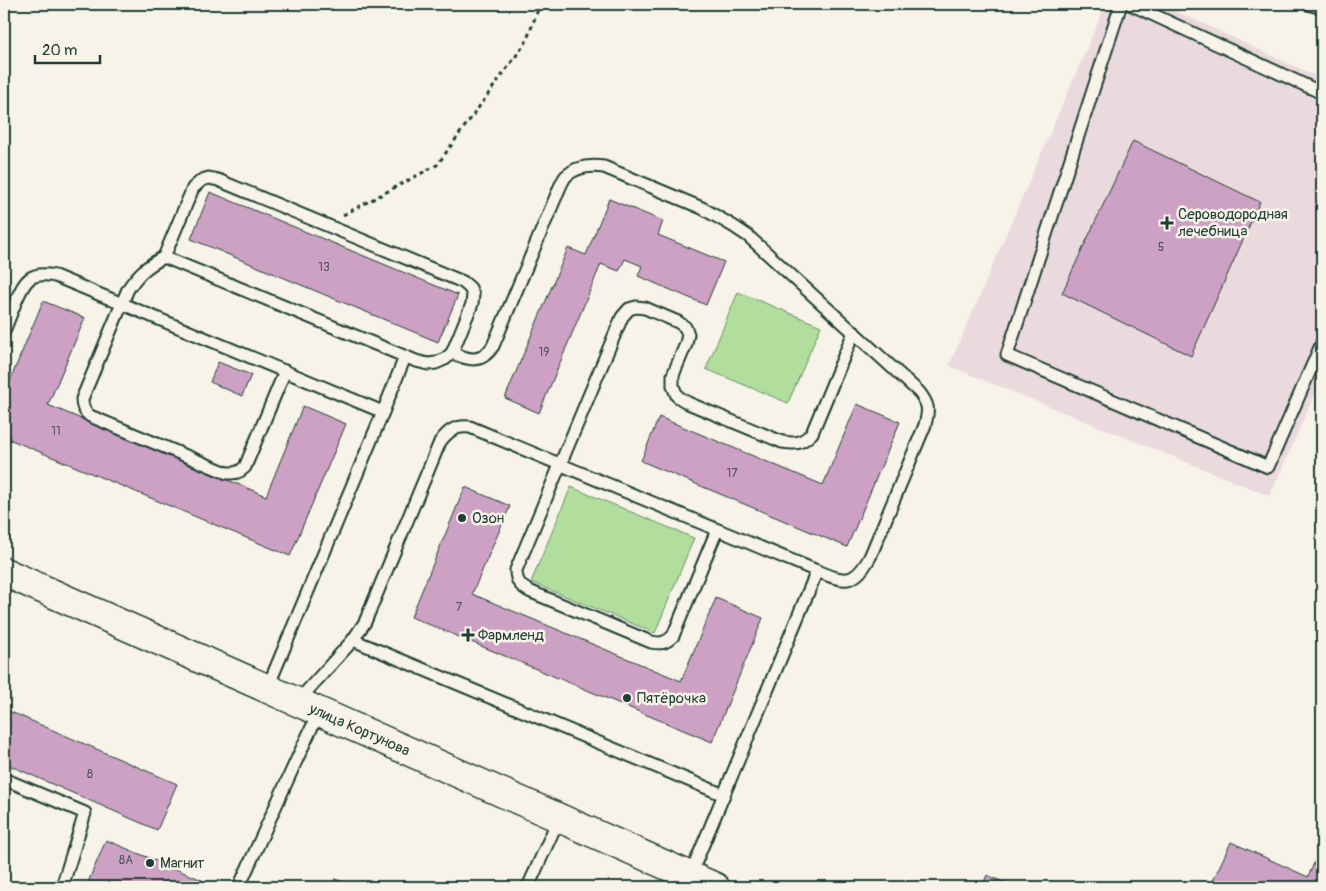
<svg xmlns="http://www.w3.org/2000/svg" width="1326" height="891" font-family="Pangolin,sans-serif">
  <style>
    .built { fill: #eadadd }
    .green { fill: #b1de9d; stroke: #688e68 }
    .building { fill: #cda1c4; stroke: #1f3d34 }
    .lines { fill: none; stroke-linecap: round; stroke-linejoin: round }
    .lane-casing { stroke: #1f3d34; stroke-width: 15 }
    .secondary-casing { stroke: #1f3d34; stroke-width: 31 }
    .path { stroke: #1f3d34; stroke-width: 3; stroke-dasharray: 4 4; stroke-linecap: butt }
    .lane { stroke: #f7f3e8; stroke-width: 11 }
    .secondary { stroke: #f7f3e8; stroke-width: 28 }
    .poi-dot { fill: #1f3d34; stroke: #f7f3e8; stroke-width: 2 }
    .labels { text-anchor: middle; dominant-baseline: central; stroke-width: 5; stroke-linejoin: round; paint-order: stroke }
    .number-label { font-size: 12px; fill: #4a5658 }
    .poi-label { font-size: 15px; fill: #1f3d34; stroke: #f7f3e8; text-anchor: start }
    .street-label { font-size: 15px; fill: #1f3d34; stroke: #f7f3e8 }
  </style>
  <rect width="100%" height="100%" fill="#f7f3e8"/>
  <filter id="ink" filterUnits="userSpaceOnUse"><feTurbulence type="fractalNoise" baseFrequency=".02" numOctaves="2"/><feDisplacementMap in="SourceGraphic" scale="10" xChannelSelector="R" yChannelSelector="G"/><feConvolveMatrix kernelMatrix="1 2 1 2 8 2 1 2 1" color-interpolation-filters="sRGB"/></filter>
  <g filter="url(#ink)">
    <polygon class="built" points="1106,4 1161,4 1322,79 1322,377 1270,496 949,366"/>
    <g class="green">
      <polygon points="738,292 821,326 788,403 706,369"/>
      <polygon points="571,487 694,538 655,633 531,582"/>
    </g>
    <g class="building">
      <polygon points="1133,141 1260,202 1191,356 1062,293"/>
      <polygon points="210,192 458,295 438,342 191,239"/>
      <polygon points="609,199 663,221 658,235 724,262 706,305 638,276 642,266 625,259 619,271 601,264 539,413 505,398 568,248 586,255"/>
      <polygon points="43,301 85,318 48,405 266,496 303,406 346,424 290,556 4,437 4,395"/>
      <polygon points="218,362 251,375 242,396 210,382"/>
      <polygon points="857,404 900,422 847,547 641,461 659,417 823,485"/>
      <polygon points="465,487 510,506 472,594 681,681 716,598 763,618 712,742 411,617"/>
      <polygon points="4,709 177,784 157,830 4,763"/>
      <polygon points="106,840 202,880 198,887 86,887"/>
      <polygon points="1231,842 1308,877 1322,845 1322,887 1210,887"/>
      <polygon points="987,875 1015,887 982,887"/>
      <polygon points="335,879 357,887 331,887"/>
    </g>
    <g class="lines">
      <g class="lane-casing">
        <g id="lane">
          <polyline points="1121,4 1007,355 1268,467 1322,343"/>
          <polyline points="1130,4 1322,93"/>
          <polyline points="1308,4 1322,8"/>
          <polygon points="209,178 218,180 463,282 470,288 473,295 472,304 452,353 445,359 436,363 428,364 416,361 164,257 193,188 202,180"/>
          <path d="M164,257c-17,9 -25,16 -36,32l-46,110c0,8 2,12 8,17l137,57c8,0 12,0 18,-6l40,-96"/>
          <path d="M4,331c4,-10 8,-20 12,-30 9,-21 14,-30 39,-25l328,136 -116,277"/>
          <path d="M452,353c17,7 29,11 41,-7l64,-152c2,-5 5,-13 9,-18 11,-10 24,-11 38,-9l98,41 31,18 15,10 171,156c10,13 10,17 6,33l-55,132c-16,29 -26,25 -53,14"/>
          <polyline points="383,412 405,357"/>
          <path d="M717,530l-44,106c-7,7 -12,8 -22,6l-122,-51c-9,-5 -13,-10 -13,-21l106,-253 7,-8 7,-2 9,1 33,14 7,5 3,7 -2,10 -13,31v11l4,10 11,7 94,39c15,2 19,2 30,-9l42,-101"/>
          <polyline points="353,640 724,795"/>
          <path d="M297,702l56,-62 12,-18 75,-180c8,-11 16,-17 30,-15l347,144 -127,305"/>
          <polyline points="4,779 85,813 62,887"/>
          <polyline points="239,887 297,759 319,712"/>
          <polyline points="528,887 559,818"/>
        </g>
      </g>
      <g class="secondary-casing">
        <g id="secondary">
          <path id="s1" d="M4,572l711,315"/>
        </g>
      </g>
      <polyline class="path" points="343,215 437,165 526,42 540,4"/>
      <use href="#lane" class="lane"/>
      <use href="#secondary" class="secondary"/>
    </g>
  </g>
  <g class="poi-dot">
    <path d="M1164.5 215.5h5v5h5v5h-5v5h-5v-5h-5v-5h5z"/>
    <circle cx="462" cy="518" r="5"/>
    <path d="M465.5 627.5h5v5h5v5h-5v5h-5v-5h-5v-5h5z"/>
    <circle cx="627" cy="698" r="5"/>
    <circle cx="150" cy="863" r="5"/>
  </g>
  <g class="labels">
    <g class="number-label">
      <text x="1161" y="247">5</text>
      <text x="324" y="267">13</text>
      <text x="544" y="352">19</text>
      <text x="56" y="431">11</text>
      <text x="732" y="473">17</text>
      <text x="459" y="607">7</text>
      <text x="90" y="774">8</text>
      <text x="126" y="860">8А</text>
    </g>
    <g class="poi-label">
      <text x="1178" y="214">Сероводородная<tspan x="1178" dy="17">лечебница</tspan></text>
      <text x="472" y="518">Озон</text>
      <text x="478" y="635">Фармленд</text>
      <text x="637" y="698">Пятёрочка</text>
      <text x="160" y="863">Магнит</text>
    </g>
    <g class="street-label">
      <text stroke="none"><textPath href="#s1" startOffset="389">улица Кортунова</textPath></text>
    </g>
  </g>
  <rect width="1326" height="891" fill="none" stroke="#f7f3e8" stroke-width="20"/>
  <rect x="10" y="10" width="1306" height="871" fill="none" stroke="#1f3d34" stroke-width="2" filter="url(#ink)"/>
  <path d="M35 55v8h65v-8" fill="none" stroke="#1f3d34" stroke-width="2.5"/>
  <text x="42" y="55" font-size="15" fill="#1f3d34" stroke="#f7f3e8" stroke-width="4" paint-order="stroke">20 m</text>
</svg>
